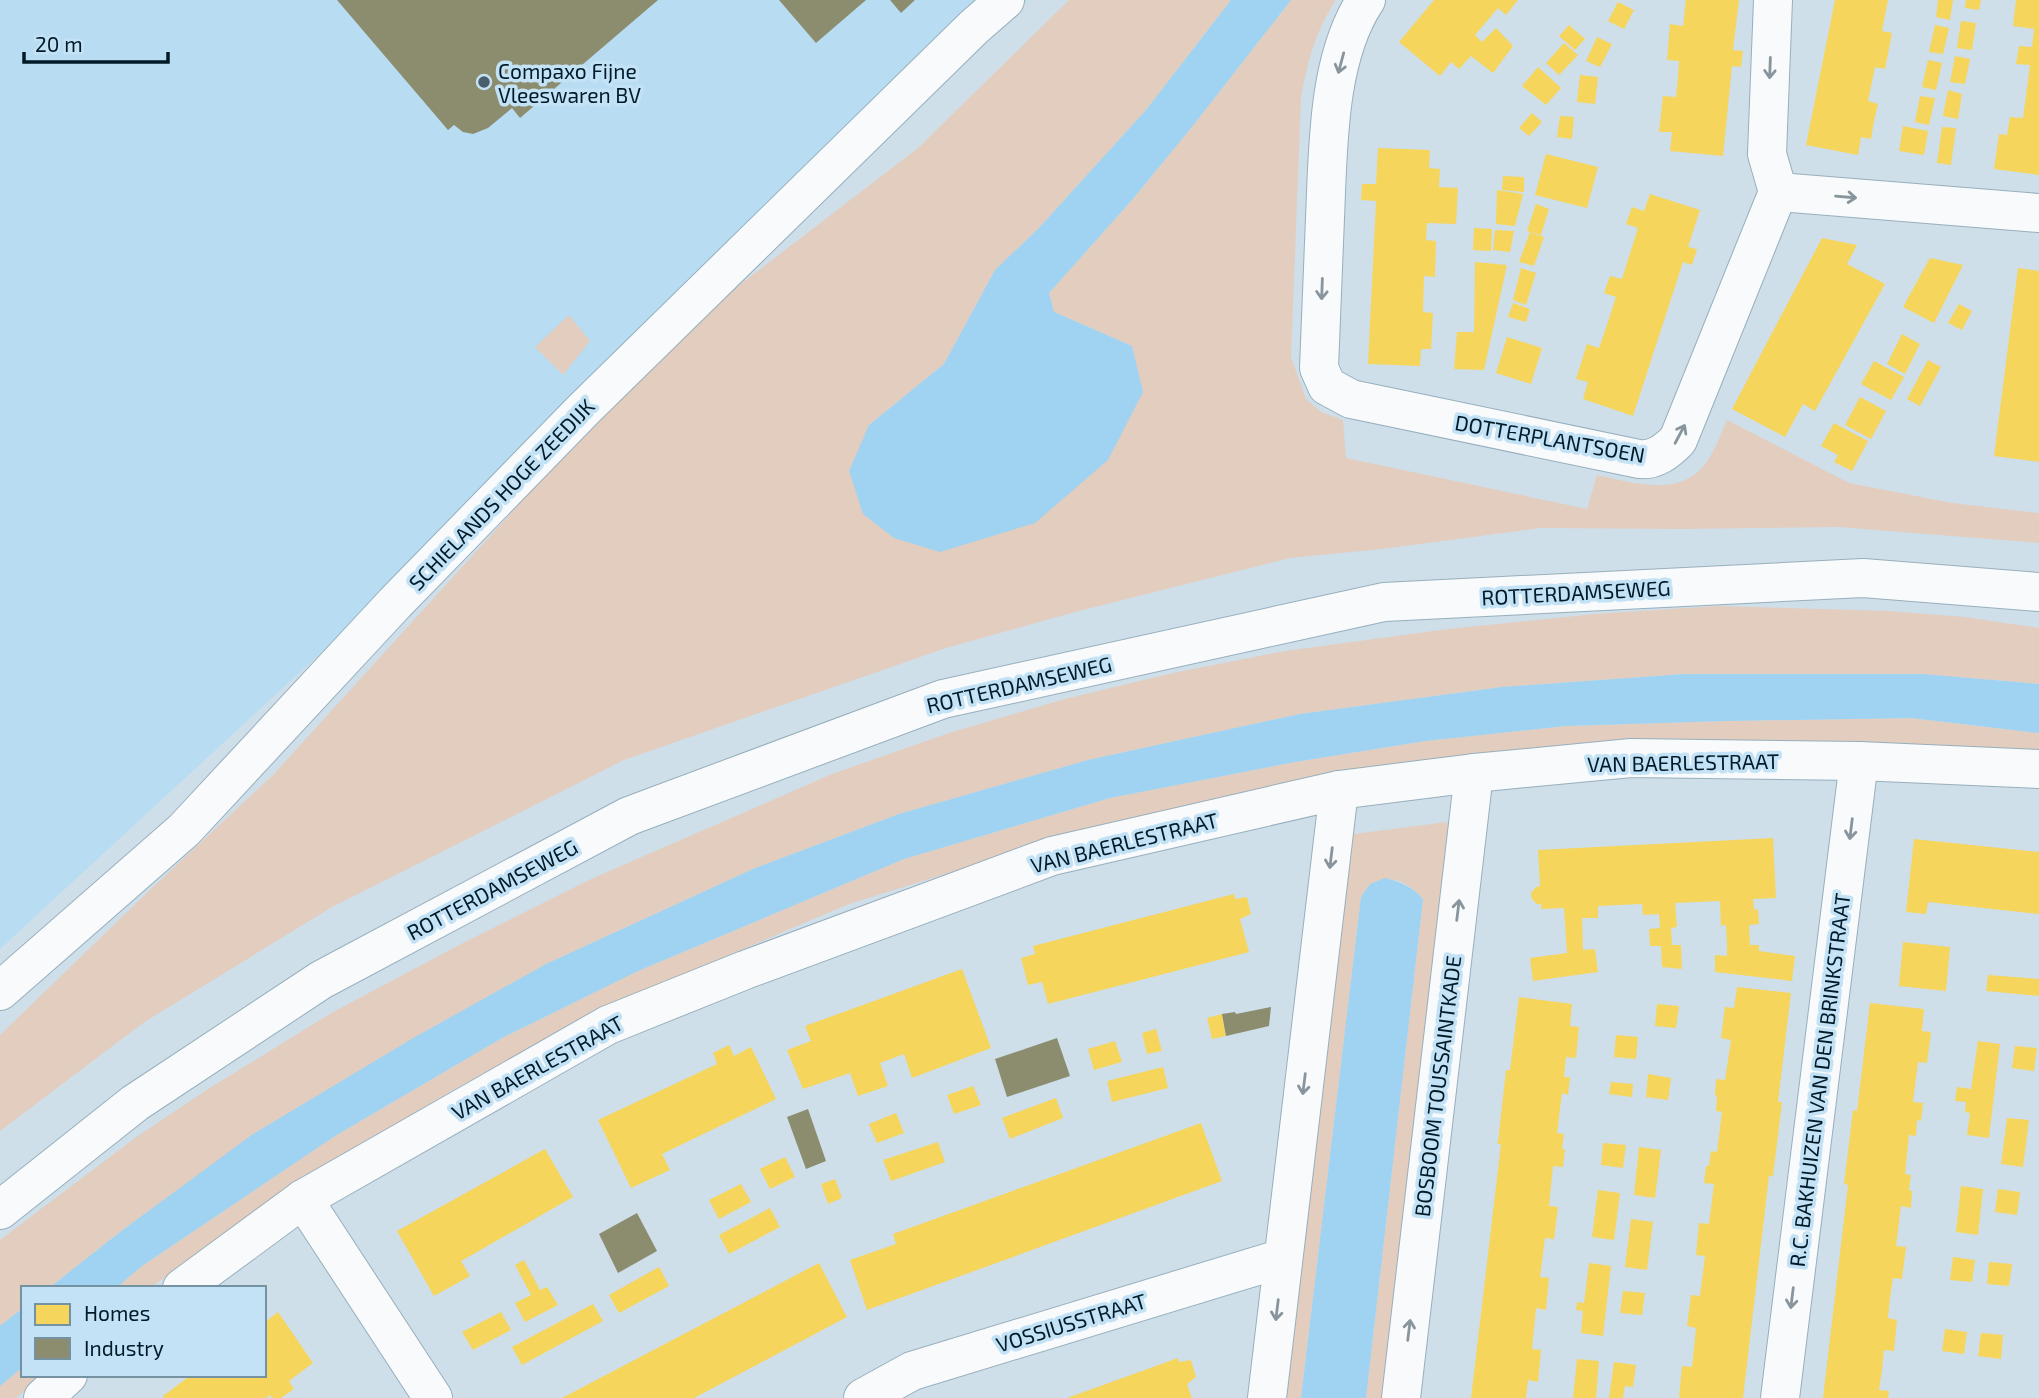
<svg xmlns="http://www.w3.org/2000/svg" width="2039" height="1398" font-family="'Exo 2',sans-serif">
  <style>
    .built { fill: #b8dcf2 }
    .green { fill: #e3cdbf }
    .water { fill: #9fd3f1 }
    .homes { fill: #f6d55c }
    .industry { fill: #8c8c6e }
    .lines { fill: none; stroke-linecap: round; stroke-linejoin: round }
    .minor-casing { stroke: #97afbc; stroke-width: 40 }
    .secondary-casing { stroke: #97afbc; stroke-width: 40 }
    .minor { stroke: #f8fafc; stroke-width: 38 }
    .secondary { stroke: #f8fafc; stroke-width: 38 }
    .oneway { stroke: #89959d }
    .poi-dot { fill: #495f6c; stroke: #c3e2f5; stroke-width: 2.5 }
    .labels { text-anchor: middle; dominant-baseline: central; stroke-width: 7; stroke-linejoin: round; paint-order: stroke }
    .poi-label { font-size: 21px; fill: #011a28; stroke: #c3e2f5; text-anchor: start }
    .street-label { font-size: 21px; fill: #011a28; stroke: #c3e2f5 }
  </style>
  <rect width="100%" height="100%" fill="#cedfea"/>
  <polygon class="built" points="0,0 1028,0 0,949"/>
  <g class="green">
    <path d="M1069,0h162l-85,110 -108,119 -43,41 -51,94 -75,61 263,-79 -78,-34 -5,-19 83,-93 63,-77 96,-123h45c-20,29 -29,64 -35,98l-10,259 15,42 15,13 22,8 3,38 241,51 10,-34c37,8 86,24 111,-15 8,-12 13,-27 19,-40l122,63 103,20 87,10v30l-201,-16 -156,2 -141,-1 -159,21 -92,9 -215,54 -129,36 -322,112 -292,147 -189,116 -143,108v-96l153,-148 120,-112 259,-285 184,-187 202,-155z"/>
    <polygon points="569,315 590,341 563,375 535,347"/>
    <polygon points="1717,606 1889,611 1965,617 2039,628 2039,684 1923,674 1684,674 1502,687 1300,714 1088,760 899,814 753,869 546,964 120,1232 49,1288 23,1288 23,1308 0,1326 0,1240 135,1138 208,1089 333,1012 463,943 591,879 832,774 949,733 1065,699 1173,673 1285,651 1448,629 1595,614"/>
    <polygon points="1911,718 2039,733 2039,764 1748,744 1020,851 849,904 614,1004 460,1086 294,1184 150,1288 116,1288 142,1266 335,1136 502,1038 638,971 904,859 1110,798 1295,762 1425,741 1566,726 1726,721"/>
    <path d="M1447,822l8,17 -67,559h-22l57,-499c-20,-22 -44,-30 -62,-2l-60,501h-20l65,-563z"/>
    <polygon points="23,1367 23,1375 44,1375 16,1398 0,1398 0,1386"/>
  </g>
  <g class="water">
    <polygon points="1231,0 1291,0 1195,123 1132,200 1049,293 1054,312 1132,346 1143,392 1108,460 1035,523 940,552 894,538 863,514 849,471 869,425 944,364 995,270 1038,229 1146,110"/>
    <polygon points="1684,674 1923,674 2039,684 2039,733 1911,718 1726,721 1566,726 1425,741 1295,762 1110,798 904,859 638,971 502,1038 335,1136 142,1266 116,1288 49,1288 120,1232 253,1134 415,1037 546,964 753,869 899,814 1088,760 1300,714 1502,687"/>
    <path d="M1385,878c16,4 26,8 38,21l-57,499h-65l60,-501 9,-13z"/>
    <polygon points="23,1308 23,1367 0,1386 0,1326"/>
  </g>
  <g class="homes">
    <polygon points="1434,0 1518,0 1506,15 1498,8 1475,35 1482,42 1496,28 1513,46 1493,73 1471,56 1459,69 1451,62 1440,76 1399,42"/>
    <polygon points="1686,0 1739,0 1733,50 1743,51 1741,67 1732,66 1723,156 1670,151 1672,132 1659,132 1663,96 1676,97 1678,78 1679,61 1667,60 1670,24 1683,26"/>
    <polygon points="1835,0 1888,0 1882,31 1892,33 1885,69 1875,67 1868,101 1878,104 1874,121 1871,139 1861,137 1858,155 1806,145"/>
    <polygon points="1938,0 1953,0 1950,20 1936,17"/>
    <polygon points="1966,0 1981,0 1979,10 1965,8"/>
    <polygon points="2016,0 2039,0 2039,175 1994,169 1999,134 2007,135 2010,117 2023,118 2030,65 2016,64 2019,46 2032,47 2034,29 2013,26"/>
    <polygon points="1618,2 1634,10 1624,29 1608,21"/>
    <polygon points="1961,21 1976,23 1972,50 1957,48"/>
    <polygon points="1569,25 1585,39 1575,50 1559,36"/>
    <polygon points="1935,25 1949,28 1943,54 1929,52"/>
    <polygon points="1597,37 1612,44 1600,67 1586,61"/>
    <polygon points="1564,43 1578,55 1559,75 1546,63"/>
    <polygon points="1955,56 1970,59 1965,84 1950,82"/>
    <polygon points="1928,60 1942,63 1936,90 1922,87"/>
    <polygon points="1538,67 1561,88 1546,105 1522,86"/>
    <polygon points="1580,75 1598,77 1595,104 1577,102"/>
    <polygon points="1948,90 1962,94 1958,119 1943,116"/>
    <polygon points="1920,96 1935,98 1929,125 1915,122"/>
    <polygon points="1532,113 1542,122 1529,136 1519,128"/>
    <polygon points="1560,116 1574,117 1572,139 1557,137"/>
    <polygon points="1903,126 1928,131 1924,155 1899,151"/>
    <polygon points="1942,127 1956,128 1951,165 1937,163"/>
    <polygon points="1378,148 1430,150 1429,168 1440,169 1439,187 1458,188 1456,224 1427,223 1426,240 1436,241 1435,277 1424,276 1423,312 1433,313 1431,349 1421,349 1420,366 1368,364 1376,201 1361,200 1362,184 1376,184"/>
    <polygon points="1546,154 1598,167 1587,208 1535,195"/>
    <polygon points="1503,176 1524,177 1524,192 1502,190"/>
    <polygon points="1497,190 1523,194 1515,226 1496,224"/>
    <polygon points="1650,194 1700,210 1688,247 1697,249 1692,265 1683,262 1633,416 1583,399 1588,382 1576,379 1587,344 1599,348 1605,331 1616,297 1604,293 1610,276 1622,279 1638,228 1626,224 1632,207 1644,211"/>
    <polygon points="1536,204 1549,209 1541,235 1527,231"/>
    <polygon points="1474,228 1492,229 1491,251 1473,250"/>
    <polygon points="1495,230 1514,231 1510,252 1493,250"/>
    <polygon points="1530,232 1544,237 1534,266 1519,262"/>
    <polygon points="1822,238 1857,245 1847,264 1885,284 1815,411 1803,404 1785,437 1732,409"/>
    <polygon points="1930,258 1963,265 1934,323 1903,307"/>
    <polygon points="1475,262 1507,265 1484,370 1454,369 1457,332 1474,332"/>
    <polygon points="1521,268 1536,273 1526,305 1513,300"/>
    <polygon points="2018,268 2039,271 2039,462 1994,456"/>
    <polygon points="1513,303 1530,309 1526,322 1508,317"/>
    <polygon points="1959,304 1972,311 1962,330 1948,323"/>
    <polygon points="1902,334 1920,344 1905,374 1887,364"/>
    <polygon points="1507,337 1542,348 1531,384 1496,373"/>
    <polygon points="1928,360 1941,367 1920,406 1907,399"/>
    <polygon points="1874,361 1904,377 1891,400 1861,384"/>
    <polygon points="1860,397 1886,411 1871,439 1845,425"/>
    <polygon points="1834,423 1868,441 1852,471 1834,462 1838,455 1821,446"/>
    <polygon points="1773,838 1776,898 1753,899 1754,910 1758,909 1759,924 1749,925 1750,945 1759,945 1759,951 1795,956 1792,981 1715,972 1715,955 1727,956 1727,944 1726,925 1721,926 1720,901 1675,903 1677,927 1671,928 1672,945 1681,945 1682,969 1662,967 1661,946 1650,946 1649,929 1660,928 1659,914 1643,915 1642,904 1598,906 1598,918 1582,918 1583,950 1595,949 1598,972 1533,981 1530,958 1567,953 1564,908 1541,909 1541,904 1537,904 1532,899 1531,893 1536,887 1540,886 1538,850"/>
    <polygon points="1914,839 2039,852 2039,914 1928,902 1926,914 1906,912"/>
    <polygon points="1234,894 1235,899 1247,897 1251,914 1240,919 1249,952 1048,1004 1042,982 1028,985 1021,958 1035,954 1033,946"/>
    <polygon points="1903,942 1950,947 1946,991 1899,986"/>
    <polygon points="962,969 991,1048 912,1078 904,1054 880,1063 888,1086 858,1096 850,1073 803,1089 787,1050 811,1041 805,1026"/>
    <polygon points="1988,975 2039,979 2039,996 1986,991"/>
    <polygon points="1737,987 1791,993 1778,1102 1782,1102 1773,1176 1769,1176 1743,1398 1681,1398 1679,1397 1682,1366 1692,1367 1696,1328 1687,1326 1691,1295 1700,1296 1705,1256 1696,1255 1699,1223 1709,1224 1714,1184 1704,1183 1706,1166 1709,1166 1711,1151 1717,1152 1722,1112 1716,1111 1717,1096 1715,1095 1716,1079 1725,1080 1731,1040 1721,1038 1725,1007 1734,1008"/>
    <polygon points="1519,997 1572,1004 1570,1026 1579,1027 1576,1058 1566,1057 1564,1077 1570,1077 1568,1095 1562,1093 1557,1133 1564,1134 1562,1149 1565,1149 1563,1167 1553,1166 1549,1206 1558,1207 1554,1239 1545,1238 1540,1277 1549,1278 1546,1310 1536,1308 1532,1349 1541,1350 1538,1382 1528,1380 1526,1398 1471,1398 1501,1144 1497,1144 1498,1142 1506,1070 1510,1070"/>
    <polygon points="1870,1003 1924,1009 1922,1031 1931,1032 1927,1063 1918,1062 1913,1102 1923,1103 1921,1121 1917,1120 1916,1136 1909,1135 1905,1174 1911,1175 1909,1190 1912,1191 1911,1208 1901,1206 1896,1246 1906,1247 1902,1279 1893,1278 1890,1298 1888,1318 1897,1320 1894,1351 1884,1350 1882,1370 1879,1390 1889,1391 1888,1398 1823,1398 1848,1185 1844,1184 1853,1110 1857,1111"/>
    <polygon points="1657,1004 1679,1006 1676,1028 1655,1026"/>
    <polygon points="1222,1014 1226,1036 1212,1039 1207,1018"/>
    <polygon points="1156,1029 1162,1051 1147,1054 1142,1033"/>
    <polygon points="1616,1035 1638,1037 1636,1059 1614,1057"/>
    <polygon points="1115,1041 1122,1062 1094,1070 1088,1049"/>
    <polygon points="1978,1041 2000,1044 1989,1138 1967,1135 1970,1113 1965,1112 1966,1102 1955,1101 1957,1087 1971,1089"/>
    <polygon points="729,1045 734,1056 751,1047 776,1099 662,1154 670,1170 631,1188 598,1120 717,1064 713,1053"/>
    <polygon points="2015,1046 2037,1048 2034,1071 2012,1068"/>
    <polygon points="1163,1067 1168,1088 1112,1102 1107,1081"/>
    <polygon points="1648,1074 1671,1078 1668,1100 1646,1097"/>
    <polygon points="1611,1082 1633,1084 1632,1097 1609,1094"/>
    <polygon points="973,1086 981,1105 954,1114 947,1095"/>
    <polygon points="1056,1098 1063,1118 1010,1139 1002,1118"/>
    <polygon points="896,1113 904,1133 877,1143 869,1124"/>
    <polygon points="2007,1118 2029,1120 2023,1167 2001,1164"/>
    <polygon points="1201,1123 1222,1181 867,1310 850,1260 896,1244 893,1234"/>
    <polygon points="938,1142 945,1162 891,1181 883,1160"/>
    <polygon points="1603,1143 1626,1145 1623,1168 1601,1165"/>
    <polygon points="1639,1147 1661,1150 1655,1198 1634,1195"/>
    <polygon points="545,1149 573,1197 463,1260 461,1261 470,1276 434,1296 397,1231"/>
    <polygon points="785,1157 795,1177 770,1189 760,1169"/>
    <polygon points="835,1179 842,1198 828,1204 821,1184"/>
    <polygon points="741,1184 751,1202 719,1219 709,1200"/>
    <polygon points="1961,1186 1983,1189 1978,1235 1956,1232"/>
    <polygon points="1998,1189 2020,1192 2017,1215 1995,1212"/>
    <polygon points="1598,1190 1620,1193 1614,1240 1592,1237"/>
    <polygon points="770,1208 780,1227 729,1254 719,1235"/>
    <polygon points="1631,1219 1653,1222 1647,1270 1625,1267"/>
    <polygon points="1953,1257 1975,1260 1972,1282 1950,1280"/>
    <polygon points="524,1260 540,1290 547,1287 558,1305 525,1322 515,1303 531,1295 515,1265"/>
    <polygon points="1989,1262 2012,1264 2009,1286 1987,1284"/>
    <polygon points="819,1263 847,1317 694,1398 562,1398"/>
    <polygon points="1589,1263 1611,1266 1603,1336 1581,1333 1583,1311 1576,1310 1577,1302 1584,1303"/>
    <polygon points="659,1267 669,1286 619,1313 609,1295"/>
    <polygon points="1623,1291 1645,1293 1642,1315 1620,1313"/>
    <polygon points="593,1304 603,1321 522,1365 512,1347"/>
    <polygon points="278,1312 313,1363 289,1381 294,1389 281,1398 272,1398 270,1395 266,1398 164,1398 163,1396 191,1375 264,1375 264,1323"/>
    <polygon points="501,1312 511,1330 473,1350 462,1332"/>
    <polygon points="1945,1329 1967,1332 1964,1354 1942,1351"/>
    <polygon points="1981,1333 2003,1335 2001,1359 1978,1356"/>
    <polygon points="1178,1358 1179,1362 1191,1360 1196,1377 1187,1384 1192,1398 1067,1398"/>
    <polygon points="1577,1359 1599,1361 1596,1398 1573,1398"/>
    <polygon points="1614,1362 1636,1365 1633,1387 1625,1386 1623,1398 1609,1398"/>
  </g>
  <g class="industry">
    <polygon points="337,0 658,0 520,118 512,108 488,128 473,134 463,132 454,125 448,130"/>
    <polygon points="779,0 866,0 816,43"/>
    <polygon points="890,0 915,0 901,13"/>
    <polygon points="1271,1007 1269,1026 1226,1036 1222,1014 1235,1012 1236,1014"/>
    <polygon points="1057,1038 1070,1076 1007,1097 995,1059"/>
    <polygon points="808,1109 826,1161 806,1169 787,1117"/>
    <polygon points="637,1213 657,1251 618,1273 599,1234"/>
  </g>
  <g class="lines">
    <g class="minor-casing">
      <g id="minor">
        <path d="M1366,0c-39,58 -38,150 -41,218 -2,50 -4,100 -6,150l8,18 24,13 288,60c16,2 28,-8 39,-19l100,-248"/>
        <polyline points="1773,0 1767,154 1778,192"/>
        <polyline points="1778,192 2039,213"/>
        <polyline points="0,991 184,830 395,603 583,410 974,27 1005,0"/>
        <polyline points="303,1199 433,1398"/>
        <polyline points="182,1288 303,1199 608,1025 745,970 1052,856 1339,790 1474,773 1631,758 1859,761 2039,769"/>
        <polyline points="43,1398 68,1375"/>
        <polyline points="863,1398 912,1371 1283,1258"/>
        <polyline points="1267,1398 1339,790"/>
        <polyline points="1401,1398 1474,773"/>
        <polyline points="1780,1398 1859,761"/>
      </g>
    </g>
    <g class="secondary-casing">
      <polyline id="secondary" points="0,1210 135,1103 321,980 629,816 943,699 1384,602 1863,578 2039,592"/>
    </g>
    <use href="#minor" class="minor"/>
    <use href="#secondary" class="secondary"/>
  </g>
  <defs><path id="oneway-shaft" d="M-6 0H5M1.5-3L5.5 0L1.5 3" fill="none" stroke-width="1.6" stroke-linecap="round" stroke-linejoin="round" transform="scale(1.75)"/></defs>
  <g class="oneway">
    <use href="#oneway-shaft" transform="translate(1341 63) rotate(105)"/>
    <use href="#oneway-shaft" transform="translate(1770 68) rotate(92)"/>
    <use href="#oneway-shaft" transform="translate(1846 197) rotate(5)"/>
    <use href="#oneway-shaft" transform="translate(1322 289) rotate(92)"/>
    <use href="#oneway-shaft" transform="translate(1680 434) rotate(-62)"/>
    <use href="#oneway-shaft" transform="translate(1851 829) rotate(97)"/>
    <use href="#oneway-shaft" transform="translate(1331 858) rotate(97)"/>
    <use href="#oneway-shaft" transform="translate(1458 910) rotate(-83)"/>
    <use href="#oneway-shaft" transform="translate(1304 1084) rotate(97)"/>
    <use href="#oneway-shaft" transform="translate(1792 1298) rotate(97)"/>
    <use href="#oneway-shaft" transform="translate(1277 1310) rotate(97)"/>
    <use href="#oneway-shaft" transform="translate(1409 1330) rotate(-83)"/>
  </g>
  <circle class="poi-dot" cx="484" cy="82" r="7"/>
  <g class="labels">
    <g class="poi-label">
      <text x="498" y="70">Compaxo Fijne<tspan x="498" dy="24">Vleeswaren BV</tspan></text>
    </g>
    <g class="street-label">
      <text transform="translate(1550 438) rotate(10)">DOTTERPLANTSOEN</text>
      <text transform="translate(501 494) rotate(-46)">SCHIELANDS HOGE ZEEDIJK</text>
      <text transform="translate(1576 592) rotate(-3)">ROTTERDAMSEWEG</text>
      <text transform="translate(1019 684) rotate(-13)">ROTTERDAMSEWEG</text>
      <text transform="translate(1683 762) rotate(-1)">VAN BAERLESTRAAT</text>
      <text transform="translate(1124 842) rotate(-14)">VAN BAERLESTRAAT</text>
      <text transform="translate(492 889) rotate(-28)">ROTTERDAMSEWEG</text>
      <text transform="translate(537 1067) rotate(-29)">VAN BAERLESTRAAT</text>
      <text transform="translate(1819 1080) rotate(-83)">R.C. BAKHUIZEN VAN DEN BRINKSTRAAT</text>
      <text transform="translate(1437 1086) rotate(-83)">BOSBOOM TOUSSAINTKADE</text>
      <text transform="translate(1071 1322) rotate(-17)">VOSSIUSSTRAAT</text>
    </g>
  </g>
  <rect x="21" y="1286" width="245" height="91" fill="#c3e2f5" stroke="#7592a3" stroke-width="2"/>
  <rect x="35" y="1304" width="35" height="21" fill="#f6d55c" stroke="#7592a3" stroke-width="2"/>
  <text x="84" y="1321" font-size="21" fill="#011a28">Homes</text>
  <rect x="35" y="1338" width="35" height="21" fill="#8c8c6e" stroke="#7592a3" stroke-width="2"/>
  <text x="84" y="1356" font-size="21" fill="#011a28">Industry</text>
  <path d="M24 52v10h144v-10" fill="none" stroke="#011a28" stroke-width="3.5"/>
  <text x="35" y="52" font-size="21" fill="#011a28" stroke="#c3e2f5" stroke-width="5" paint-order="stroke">20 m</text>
</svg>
